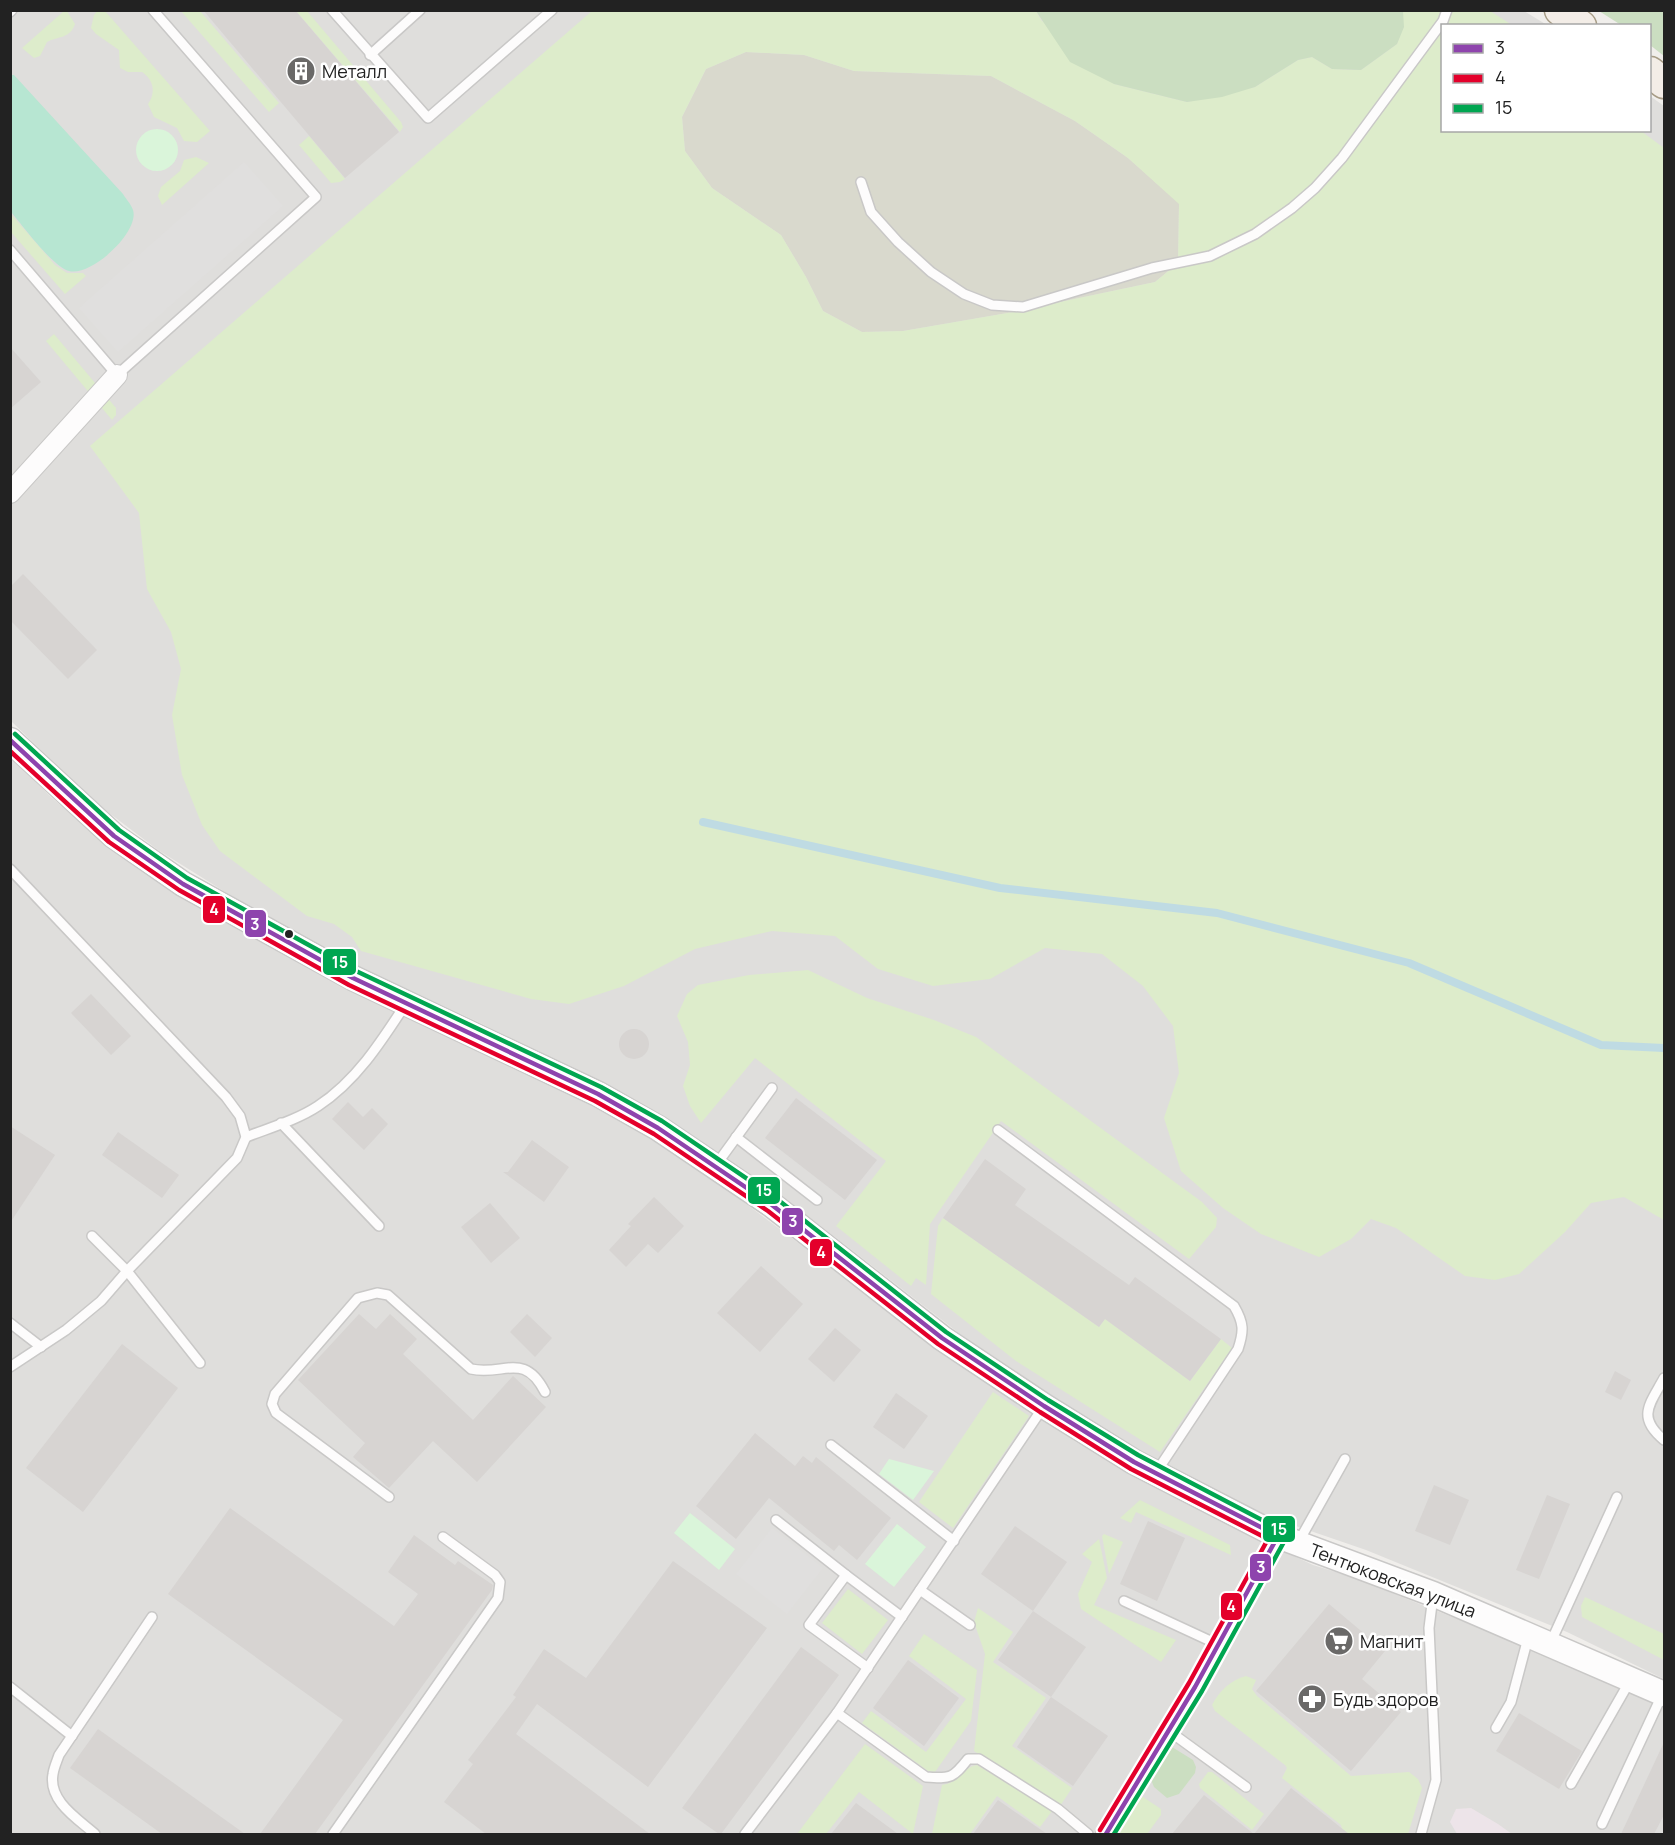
<svg xmlns="http://www.w3.org/2000/svg" width="1675" height="1845" font-family="Manrope,sans-serif">
  <style>
    .residential { fill: #dfdedc }
    .industrial { fill: #ede4e9 }
    .construction { fill: #d9d9cd }
    .grass { fill: #ddeccb; fill-rule: evenodd }
    .forest { fill: #cbdec1 }
    .park { fill: #daf5da }
    .pitch { fill: #b7e6d2 }
    .parking { fill: #e0dfde }
    .lines { fill: none; stroke-linecap: round; stroke-linejoin: round }
    .stream { stroke: #bfdbe3; stroke-width: 8 }
    .building { fill: #d7d4d2 }
    .service-casing { stroke: #c9c8c7; stroke-width: 12 }
    .minor-casing { stroke: #c9c8c7; stroke-width: 22 }
    .tertiary-casing { stroke: #c9c8c7; stroke-width: 27 }
    .primary-casing { stroke: #a79c86; stroke-width: 33 }
    .service { stroke: #fdfcfc; stroke-width: 9 }
    .minor { stroke: #fdfcfc; stroke-width: 20 }
    .tertiary { stroke: #fdfcfc; stroke-width: 24 }
    .primary { stroke: #f3ede7; stroke-width: 30 }
    .bus-1-casing { stroke: #fff; stroke-width: 9 }
    .bus-2-casing { stroke: #fff; stroke-width: 9 }
    .bus-3-casing { stroke: #fff; stroke-width: 9 }
    .bus-1 { stroke: #8e44ad; stroke-width: 4.5 }
    .bus-2 { stroke: #e4002b; stroke-width: 4.5 }
    .bus-3 { stroke: #00a651; stroke-width: 4.5 }
    .bus-dot { fill: #222; stroke: #fff; stroke-width: 2 }
    .labels { text-anchor: middle; dominant-baseline: central; stroke-width: 5; stroke-linejoin: round; paint-order: stroke }
    .poi-label { font-size: 18px; fill: #222; stroke: #fff; text-anchor: start }
    .street-label { font-size: 18px; fill: #222; stroke: #fff }
    .line-badge { stroke: #fff; stroke-width: 2 }
    .badge-label { font-size: 16px; text-anchor: middle; font-weight: bold; fill: #fff }
  </style>
  <rect width="100%" height="100%" fill="#f0eeeb"/>
  <g class="residential">
    <polygon points="11,11 1524,11 1547,25 1442,26 1442,130 1650,130 1650,96 1664,106 1664,1679 1567,1632 1366,1550 1261,1514 1167,1467 1088,1421 960,1334 817,1223 667,1120 583,1074 476,1021 341,958 246,905 158,850 92,800 11,721"/>
    <polygon points="10,756 52,798 103,841 164,886 256,939 384,1006 551,1084 658,1141 698,1168 948,1355 1076,1442 1154,1486 1246,1534 1313,1565 1352,1577 1555,1658 1664,1708 1664,1834 11,1834"/>
  </g>
  <polygon class="industrial" points="1471,1808 1498,1824 1512,1834 1457,1834 1450,1822 1456,1809"/>
  <polygon class="construction" points="746,52 804,55 854,71 991,76 1075,121 1128,158 1179,203 1178,263 1155,282 1013,312 903,331 862,332 823,311 806,277 781,235 712,188 685,151 682,117 706,69"/>
  <g class="grass">
    <path d="M98,10l7,1 105,120 -13,11 -13,-1 -7,-13 -23,-11 -6,-13c8,-11 6,-24 -6,-32h-14l-8,-4 -1,-18 -23,-16 -5,-6 3,-13z"/>
    <path d="M64,11h3l8,13c-5,15 -17,12 -28,18l-7,14 -6,2 -12,-10z"/>
    <polygon points="181,11 200,11 279,103 269,112"/>
    <polygon points="296,11 307,11 401,122 403,127 400,132"/>
    <path d="M592,11h444l5,9 73,64 73,18 68,-15 43,-27 14,-3 20,12 29,1 36,-26 6,-17v-16h87l22,14 -70,1v104l199,1 23,17v1072l-40,-23 -33,6 -26,29 -46,42 -24,6 -30,-4 -69,-48 -25,-9 -20,20 -32,18 -58,-23 -38,-26 -42,-37 -17,-53 15,-45 -6,-47 -30,-40 -41,-32 -57,-6 -55,31 -57,7 -55,-17 -43,-33 -63,-5 -77,18 -71,37 -55,18 -38,-5 -170,-48 -9,-14 -18,-13 -27,-8 -87,-65 -18,-26 -20,-50 -10,-60 9,-46 -10,-37 -24,-43 -8,-76 -49,-67zM746,52l58,3 50,16 137,5 84,45 53,37 51,46 -1,59 -23,19 -142,30 -110,19 -41,1 -39,-21 -17,-34 -25,-42 -69,-47 -27,-37 -3,-34 24,-48z"/>
    <polygon points="309,136 345,179 340,182 331,183 299,145"/>
    <polygon points="196,157 209,163 162,205 158,196 161,187 180,171 184,160"/>
    <polygon points="11,214 55,265 67,273 83,273 86,276 65,294 11,232"/>
    <polygon points="54,334 116,408 116,415 112,420 46,341"/>
    <polygon points="808,970 867,998 934,1020 976,1037 1202,1202 1217,1218 1216,1227 1189,1259 1001,1121 930,1224 926,1285 916,1278 911,1286 836,1226 886,1161 755,1058 701,1123 690,1106 683,1086 690,1065 688,1042 677,1016 687,994 698,985 749,975"/>
    <polygon points="943,1218 1099,1327 1105,1319 1190,1381 1221,1339 1232,1348 1160,1452 1016,1361 931,1294 938,1226"/>
    <polygon points="993,1392 1029,1416 953,1528 919,1502"/>
    <polygon points="1140,1500 1230,1545 1231,1555 1136,1512 1131,1523 1120,1518"/>
    <polygon points="1104,1534 1123,1542 1109,1574 1102,1536"/>
    <polygon points="1099,1539 1107,1578 1094,1605 1176,1640 1161,1662 1081,1609 1078,1594 1092,1562 1082,1554"/>
    <polygon points="848,1589 888,1620 862,1654 822,1623"/>
    <polygon points="1585,1597 1664,1634 1664,1660 1582,1617 1581,1606"/>
    <polygon points="978,1608 1013,1632 993,1662 1046,1698 1012,1746 1072,1788 1060,1806 974,1751 985,1654 974,1622"/>
    <polygon points="924,1634 977,1670 971,1721 935,1772 928,1771 862,1723 871,1711 926,1752 966,1699 909,1656"/>
    <path d="M1246,1676l10,4 -4,9 5,7 94,80 58,-4 9,7 4,9 -14,46h-70l4,-6 -1,-3 -59,-47 5,-10 -2,-3 -70,-54 -3,-6c7,-14 19,-25 34,-29z"/>
    <polygon points="865,1744 923,1786 913,1834 859,1792 826,1834 797,1834"/>
    <path d="M977,1765l75,46 -12,16 -43,-31 -27,38h-38l10,-49c21,-4 19,-17 35,-20z"/>
    <polygon points="1208,1772 1212,1772 1264,1814 1252,1830 1200,1788 1199,1784"/>
    <polygon points="1143,1797 1161,1809 1161,1815 1147,1834 1115,1834 1139,1798"/>
  </g>
  <g class="forest">
    <polygon points="1403,11 1404,27 1397,44 1361,70 1332,69 1312,57 1298,60 1255,87 1222,97 1187,102 1114,84 1070,62 1036,11"/>
    <polygon points="1599,11 1664,11 1664,56 1650,45 1650,26 1621,25"/>
    <polygon points="1172,1747 1193,1760 1196,1767 1195,1773 1179,1794 1167,1798 1154,1787 1150,1777"/>
  </g>
  <g class="park">
    <circle cx="157" cy="150" r="21"/>
    <polygon points="889,1459 934,1471 913,1500 879,1474"/>
    <polygon points="690,1513 735,1549 719,1570 674,1533"/>
    <polygon points="897,1524 926,1547 894,1587 865,1564"/>
  </g>
  <path class="pitch" d="M11,75h3l109,119c3,5 8,10 10,16 7,22 -42,67 -64,61 -16,-4 -46,-45 -58,-59z"/>
  <g class="parking">
    <polygon points="244,162 283,206 118,352 79,308"/>
    <polygon points="772,1528 823,1568 787,1614 736,1574"/>
  </g>
  <g class="lines">
    <polyline class="stream" points="703,822 1000,888 1217,913 1409,963 1601,1045 1664,1048"/>
  </g>
  <g class="building">
    <polygon points="203,10 295,10 399,132 345,178"/>
    <polygon points="10,347 41,382 10,409"/>
    <polygon points="23,574 97,650 68,679 10,620 10,587"/>
    <polygon points="91,994 131,1036 111,1055 71,1013"/>
    <circle cx="634" cy="1044" r="15"/>
    <polygon points="796,1098 877,1160 845,1200 765,1138"/>
    <polygon points="348,1102 363,1117 372,1108 388,1124 364,1150 332,1119"/>
    <polygon points="10,1126 55,1155 10,1223"/>
    <polygon points="118,1132 179,1175 162,1198 102,1155"/>
    <polygon points="532,1140 569,1167 544,1202 503,1172 508,1172"/>
    <polygon points="985,1159 1026,1189 1015,1205 1129,1285 1135,1277 1221,1339 1190,1381 1105,1319 1099,1327 943,1218"/>
    <polygon points="654,1197 684,1226 658,1253 648,1244 626,1267 609,1250 631,1226 628,1224"/>
    <polygon points="490,1203 520,1238 491,1263 461,1227"/>
    <polygon points="761,1266 803,1304 760,1352 717,1313"/>
    <polygon points="359,1314 376,1329 390,1314 417,1339 403,1354 473,1420 513,1376 546,1407 477,1482 433,1441 389,1488 353,1457 365,1443 298,1380"/>
    <polygon points="527,1314 552,1338 535,1357 510,1332"/>
    <polygon points="835,1328 861,1350 834,1382 808,1359"/>
    <polygon points="122,1344 178,1388 83,1512 26,1468"/>
    <polygon points="1615,1371 1631,1380 1621,1400 1605,1392"/>
    <polygon points="896,1393 928,1416 904,1449 873,1427"/>
    <polygon points="755,1433 795,1466 803,1456 812,1463 816,1457 891,1518 857,1560 839,1545 834,1551 769,1498 736,1539 696,1506"/>
    <polygon points="1434,1485 1469,1500 1450,1545 1415,1531"/>
    <polygon points="1547,1495 1570,1504 1539,1579 1516,1570"/>
    <polygon points="230,1508 394,1626 418,1594 388,1572 414,1535 455,1565 458,1561 493,1585 492,1590 315,1834 260,1834 343,1720 168,1594"/>
    <polygon points="1148,1521 1185,1538 1157,1601 1120,1584"/>
    <polygon points="1015,1526 1067,1562 1033,1611 981,1574"/>
    <polygon points="673,1561 767,1628 648,1787 537,1704 516,1734 650,1834 486,1834 444,1802 473,1764 468,1760 516,1697 513,1695 544,1649 586,1678"/>
    <polygon points="1329,1604 1385,1651 1362,1679 1401,1712 1351,1771 1256,1691"/>
    <polygon points="1033,1611 1086,1647 1051,1697 998,1660"/>
    <polygon points="801,1647 839,1675 721,1834 719,1834 682,1808"/>
    <polygon points="908,1660 959,1698 924,1746 873,1708"/>
    <polygon points="1051,1697 1108,1736 1073,1786 1017,1747"/>
    <polygon points="1519,1713 1582,1751 1559,1789 1496,1751"/>
    <polygon points="98,1729 245,1834 162,1834 70,1768"/>
    <polygon points="1665,1740 1665,1813 1654,1834 1621,1834"/>
    <polygon points="1291,1788 1349,1834 1172,1834 1204,1795 1254,1834"/>
    <polygon points="998,1800 1047,1834 973,1834"/>
    <polygon points="856,1803 898,1834 831,1834"/>
  </g>
  <g class="lines">
    <g class="service-casing">
      <g id="service">
        <polyline points="332,10 428,118 552,10"/>
        <polyline points="10,12 12,10"/>
        <polyline points="370,55 420,10"/>
        <polyline points="861,182 871,212 898,242 931,272 964,294 992,305 1023,307 1152,268 1210,256 1255,234 1292,208 1315,188 1342,158 1443,21 1447,10"/>
        <polyline points="10,250 117,375 316,197 153,10"/>
        <polyline points="10,869 226,1097 240,1116 246,1137 237,1158 127,1271 101,1301 66,1330 10,1367"/>
        <polyline points="281,1123 379,1226"/>
        <path d="M998,1130l236,176c10,17 10,25 4,43l-81,122"/>
        <path d="M246,1137c23,-9 51,-17 72,-31 38,-25 63,-64 87,-101"/>
        <polyline points="736,1137 817,1200"/>
        <polyline points="716,1165 772,1088"/>
        <polyline points="92,1236 127,1271 200,1363"/>
        <polyline points="10,1323 41,1347"/>
        <path d="M1664,1378c-14,26 -28,39 0,62"/>
        <polyline points="831,1445 954,1541"/>
        <path d="M389,1497l-113,-84 -4,-9 3,-10 83,-96 19,-5 11,2 83,74c33,7 53,-18 74,23"/>
        <polyline points="776,1520 846,1575"/>
        <polyline points="1299,1541 1345,1459"/>
        <polyline points="920,1590 970,1625"/>
        <polyline points="1124,1601 1219,1645"/>
        <polyline points="1550,1644 1617,1497"/>
        <polyline points="868,1668 809,1625 846,1575 902,1617"/>
        <polyline points="10,1687 72,1736"/>
        <path d="M837,1713l89,64c25,2 27,1 42,-18h11l79,50 30,25"/>
        <polyline points="1496,1728 1511,1702 1528,1638"/>
        <polyline points="1169,1731 1246,1787"/>
        <polyline points="1571,1784 1631,1679"/>
        <polyline points="1602,1824 1663,1693"/>
        <path d="M95,1834c-17,-15 -47,-33 -42,-60 1,-7 4,-13 6,-19l93,-138"/>
        <polyline points="333,1834 498,1598 500,1582 495,1575 443,1537"/>
        <polyline points="745,1834 837,1713 1044,1406"/>
        <polyline points="1421,1834 1436,1780 1429,1628 1433,1596"/>
      </g>
    </g>
    <g class="minor-casing">
      <g id="minor">
        <polyline points="10,493 117,375"/>
        <polyline points="1106,1834 1195,1687 1278,1536"/>
      </g>
    </g>
    <g class="tertiary-casing">
      <polyline id="tertiary" points="10,740 114,836 183,884 353,978 598,1094 658,1128 772,1205 942,1338 1044,1406 1134,1462 1278,1536 1433,1594 1664,1694"/>
    </g>
    <g class="primary-casing">
      <g id="primary">
        <polyline points="1560,10 1581,26"/>
        <polyline points="1650,72 1664,83"/>
      </g>
    </g>
    <use href="#service" class="service"/>
    <use href="#minor" class="minor"/>
    <use href="#tertiary" class="tertiary"/>
    <use href="#primary" class="primary"/>
    <g class="bus-1-casing">
      <polyline id="bus-1" points="10,740 114,836 183,884 353,978 598,1094 658,1128 772,1205 942,1338 1044,1406 1134,1462 1278,1536 1195,1687 1106,1834"/>
    </g>
    <g class="bus-2-casing">
      <polyline id="bus-2" points="10,751 109,842 179,890 349,985 595,1101 654,1134 768,1211 938,1344 1040,1412 1131,1469 1268,1539 1189,1683 1100,1830"/>
    </g>
    <g class="bus-3-casing">
      <polyline id="bus-3" points="15,734 119,830 187,878 356,971 601,1087 662,1121 777,1199 946,1332 1048,1400 1138,1455 1283,1531 1285,1535 1285,1540 1202,1691 1114,1834"/>
    </g>
    <use href="#bus-1" class="bus-1"/>
    <use href="#bus-2" class="bus-2"/>
    <use href="#bus-3" class="bus-3"/>
  </g>
  <defs>
    <g id="building-disc" transform="scale(1.5)"><circle r="9.5" fill="#6a6968" stroke="#fff"/><path d="M-4-6H4V6H1V3H-1V6H-4ZM-2.5-4.3h1.7v1.8h-1.7ZM.8-4.3h1.7v1.8H.8ZM-2.5-1h1.7V.8h-1.7ZM.8-1h1.7V.8H.8Z" fill="#fff"/></g>
    <g id="supermarket-disc" transform="scale(1.5)"><circle r="9.5" fill="#6a6968" stroke="#fff"/><path d="M-6-5.5h2.5l.6 2H6L4.5 2H-2.5L-4.4-4H-6ZM-1.5 3.2a1.3 1.3 0 1 0 .1 0ZM3 3.2a1.3 1.3 0 1 0 .1 0Z" fill="#fff"/></g>
    <g id="pharmacy-disc" transform="scale(1.5)"><circle r="9.5" fill="#6a6968" stroke="#fff"/><path d="M-2-6h4v4h4v4h-4v4h-4v-4h-4v-4h4Z" fill="#fff"/></g>
  </defs>
  <g fill-rule="evenodd">
    <use href="#building-disc" x="301" y="71"/>
    <use href="#supermarket-disc" x="1339" y="1641"/>
    <use href="#pharmacy-disc" x="1312" y="1699"/>
  </g>
  <circle class="bus-dot" cx="289" cy="934" r="5"/>
  <g class="labels">
    <g class="poi-label">
      <text x="322" y="71">Металл</text>
      <text x="1360" y="1641">Магнит</text>
      <text x="1333" y="1699">Будь здоров</text>
    </g>
    <g class="street-label">
      <text transform="translate(1393 1580) rotate(21)">Тентюковская улица</text>
    </g>
  </g>
  <g class="line-badge">
    <rect x="202" y="895" width="24" height="29" rx="6" fill="#e4002b"/>
    <rect x="244" y="909" width="23" height="29" rx="6" fill="#8e44ad"/>
    <rect x="322" y="948" width="35" height="28" rx="6" fill="#00a651"/>
    <rect x="747" y="1176" width="34" height="29" rx="6" fill="#00a651"/>
    <rect x="781" y="1207" width="23" height="29" rx="6" fill="#8e44ad"/>
    <rect x="809" y="1238" width="24" height="29" rx="6" fill="#e4002b"/>
    <rect x="1262" y="1515" width="34" height="28" rx="6" fill="#00a651"/>
    <rect x="1249" y="1553" width="23" height="29" rx="6" fill="#8e44ad"/>
    <rect x="1220" y="1592" width="23" height="29" rx="6" fill="#e4002b"/>
  </g>
  <g class="badge-label">
    <text x="214" y="915">4</text>
    <text x="255" y="930">3</text>
    <text x="340" y="968">15</text>
    <text x="764" y="1196">15</text>
    <text x="793" y="1227">3</text>
    <text x="821" y="1258">4</text>
    <text x="1279" y="1535">15</text>
    <text x="1261" y="1573">3</text>
    <text x="1231" y="1612">4</text>
  </g>
  <rect width="1675" height="1845" fill="none" stroke="#222222" stroke-width="24"/>
  <rect x="1441" y="24" width="210" height="108" fill="#ffffff" stroke="#a7a7a7" stroke-width="1.5"/>
  <rect x="1453" y="44" width="30" height="9" fill="#8e44ad" stroke="#a7a7a7" stroke-width="1.5"/>
  <text x="1495" y="54" font-size="18" fill="#222222">3</text>
  <rect x="1453" y="74" width="30" height="9" fill="#e4002b" stroke="#a7a7a7" stroke-width="1.5"/>
  <text x="1495" y="84" font-size="18" fill="#222222">4</text>
  <rect x="1453" y="104" width="30" height="9" fill="#00a651" stroke="#a7a7a7" stroke-width="1.5"/>
  <text x="1495" y="114" font-size="18" fill="#222222">15</text>
</svg>
